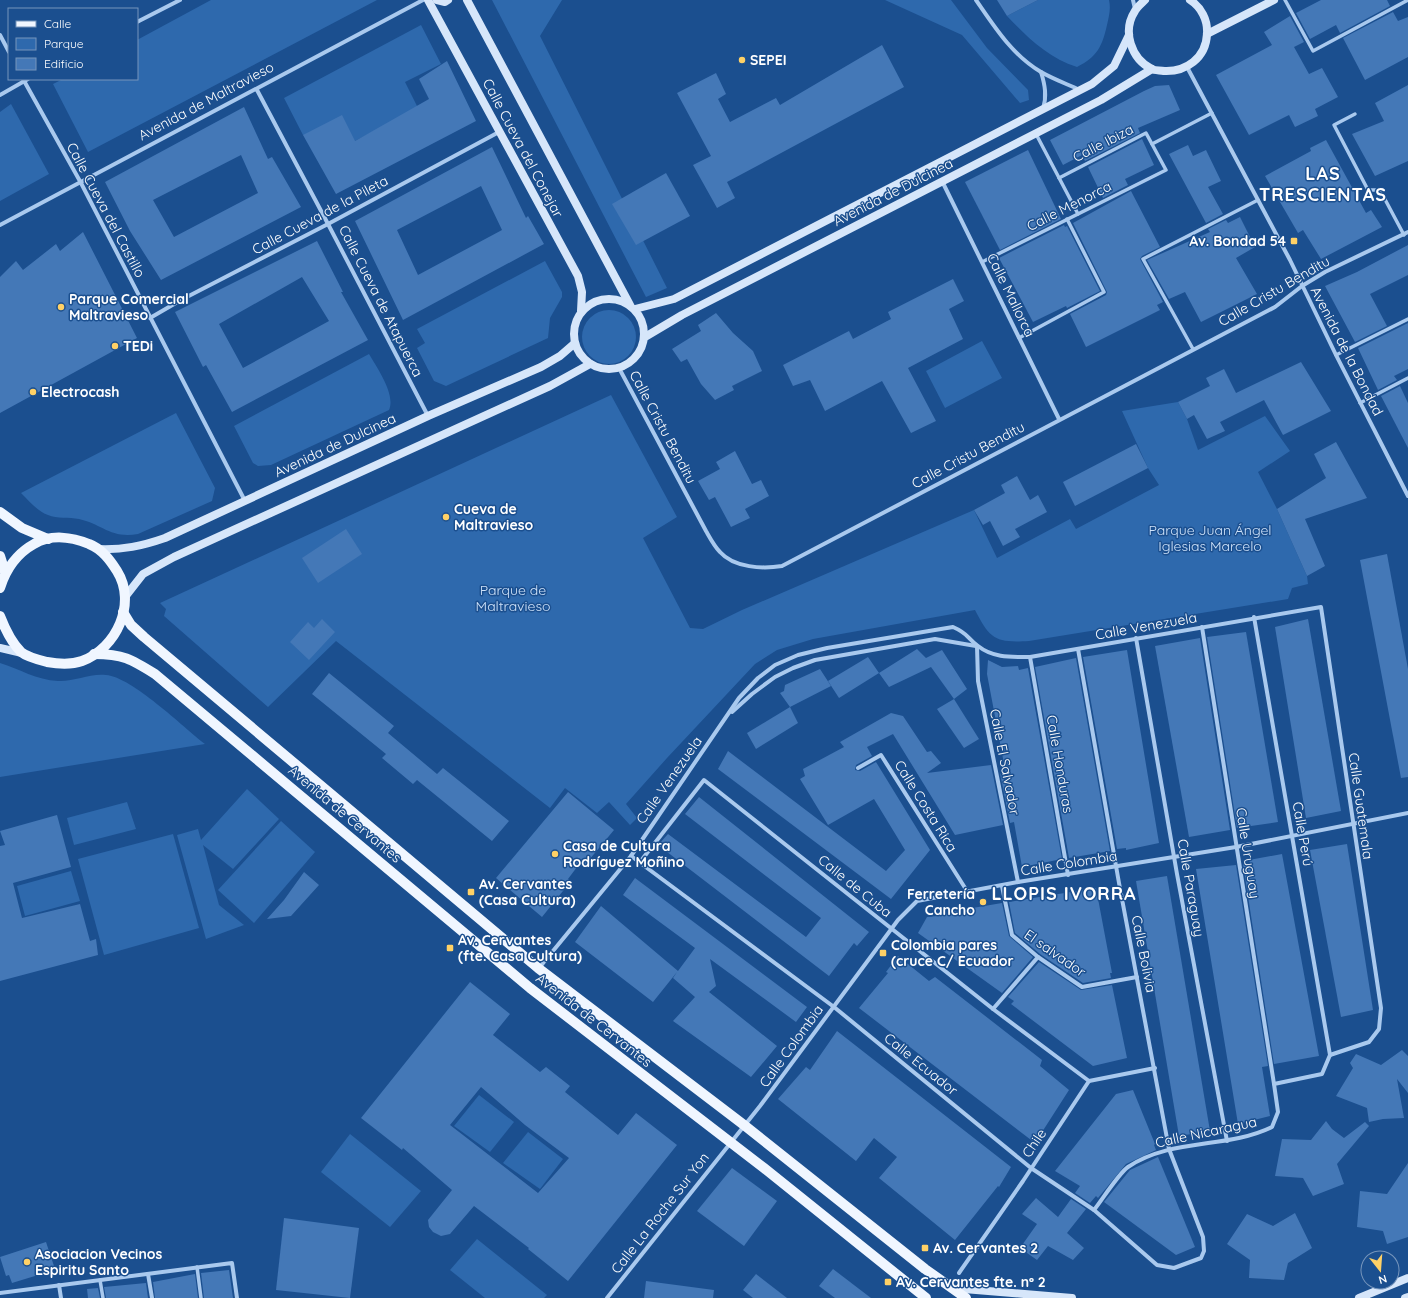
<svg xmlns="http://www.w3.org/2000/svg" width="1408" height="1298" font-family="Quicksand,sans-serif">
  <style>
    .green { fill: #2e69ad }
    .building { fill: #4478b7; fill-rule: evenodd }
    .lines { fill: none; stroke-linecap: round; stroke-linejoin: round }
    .pedestrian { stroke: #a9c9ee; stroke-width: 3.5 }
    .minor { stroke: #a9c9ee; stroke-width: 4 }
    .secondary { stroke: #d6e6fa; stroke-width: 8 }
    .primary { stroke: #f0f6ff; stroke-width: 10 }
    .poi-dot { fill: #ffd166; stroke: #1b4f8f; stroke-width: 1.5 }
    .labels { text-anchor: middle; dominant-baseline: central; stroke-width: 3; stroke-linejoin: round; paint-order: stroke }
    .poi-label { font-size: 14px; font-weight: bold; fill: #fff; stroke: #1b4f8f; text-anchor: start }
    .street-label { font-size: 14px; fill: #fff; stroke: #1b4f8f }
    .park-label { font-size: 14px; fill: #cfe3fa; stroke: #1b4f8f }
    .district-label { font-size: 18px; font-weight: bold; letter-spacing: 1px; fill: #fff; stroke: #1b4f8f }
  </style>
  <rect width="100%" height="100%" fill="#1b4f8f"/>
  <g class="green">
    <polygon points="211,0 377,0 88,152 53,84 63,79 137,79 137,40"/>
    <polygon points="492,0 562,0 540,36 667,288 646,297"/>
    <polygon points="885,0 951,0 987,48 1028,90 1029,100 1020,103 962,35"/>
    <path d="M1038,0h71c2,9 0,16 -2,25 -5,22 -10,32 -30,42 -29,-9 -50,-30 -70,-51z"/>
    <polygon points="421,25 441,64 405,82 418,108 355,141 303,135 284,98"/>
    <polygon points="11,104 49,174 0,201 0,112"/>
    <polygon points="545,261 562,292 562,297 550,318 548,338 446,386 434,381 417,348 425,343 417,329"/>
    <circle cx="609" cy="337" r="27"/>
    <polygon points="982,341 1002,378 945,408 926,371"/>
    <path d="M369,354c8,14 27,40 20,56l-118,55 -13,1 -5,-3 -19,-37z"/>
    <path d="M611,395l66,122 -34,21 47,90 13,1 39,-19 232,-100 23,48 73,-39 6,10 83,-44 -11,-17 -26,-57 56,-9 9,17 11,31 67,-34 25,35 -32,21 19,37 30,67 1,8 -16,4 -4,11 -259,42c-34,2 -39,-2 -54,-31l-162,29 -36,11 -22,14 -88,94 -41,46 11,14 -7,7 -21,-23 -12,11 -32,-25 -15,20 -214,-167 -68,66 -104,-91 2,-7 -6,-6z"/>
    <path d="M176,413l39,75 -3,13 -74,33c-27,5 -36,-10 -59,-15 -10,-2 -22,0 -31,-4 -11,-4 -19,-14 -27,-22z"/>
    <path d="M0,663c20,6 36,17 58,18 16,1 32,-8 48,-6 26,2 77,52 99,69l-205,33z"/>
    <polygon points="247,789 279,819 233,869 203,845 219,905 244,925 206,939 177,835 198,829 201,840"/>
    <polygon points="127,802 136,829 74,845 67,818"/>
    <polygon points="281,821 315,852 254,923 218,890"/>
    <polygon points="173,834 199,928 104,955 78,859"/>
    <polygon points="71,871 80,901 25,916 17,886"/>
    <polygon points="479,1095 514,1122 490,1152 454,1126"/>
    <polygon points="528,1132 563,1159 540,1189 503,1163"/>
    <polygon points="350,1134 421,1191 390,1227 321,1172"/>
    <polygon points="477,1239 547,1295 544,1298 485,1298 450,1270"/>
  </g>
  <g class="building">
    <polygon points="997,0 1038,0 1007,16"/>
    <polygon points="1321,0 1387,0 1390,6 1340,33 1336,25 1310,39 1296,13"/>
    <polygon points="1393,12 1398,21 1408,17 1408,57 1365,80 1343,38"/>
    <polygon points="1290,16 1304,42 1294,47 1309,74 1322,68 1338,97 1315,109 1318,116 1295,127 1289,115 1249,135 1216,75 1272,45 1264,32"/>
    <polygon points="882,45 904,87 727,182 735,198 717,208 693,165 711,156 677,93 716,73 726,94 718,99 730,122 776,98 780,105"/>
    <polygon points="447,61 476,121 336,194 303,135 342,115 355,141 429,99 419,79"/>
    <polygon points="1169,85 1180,110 1138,128 1140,133 1085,161 1082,155 1063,165 1050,140 1144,91 1155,86"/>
    <polygon points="1408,85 1408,161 1375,176 1352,134 1384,121 1375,103"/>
    <path d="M244,107l24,52 4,-2 29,50 -140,73 -31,-49 -25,-49zM241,155l17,38 -84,44 -21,-37z"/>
    <polygon points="1142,139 1154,165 1125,179 1128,185 1103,198 1088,167"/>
    <polygon points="1326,140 1366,213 1371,210 1382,227 1321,259 1303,230 1298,233 1265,176 1311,151 1310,148"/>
    <polygon points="1188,145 1193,156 1206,150 1221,181 1208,187 1223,214 1206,223 1169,154"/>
    <path d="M492,147l34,71 2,-2 16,28 -141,76 -48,-99zM481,186l21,44 -84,45 -21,-45z"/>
    <polygon points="1028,150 1061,219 1000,250 965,182"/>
    <polygon points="666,173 690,216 636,245 612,204"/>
    <polygon points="1131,191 1160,247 1142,256 1140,259 1163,302 1157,305 1160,310 1086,347 1070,314 1106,295 1107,292 1073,223"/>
    <polygon points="1240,217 1255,247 1236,258 1257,294 1201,322 1185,292 1169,299 1147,260 1210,232 1208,229 1226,220 1228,223"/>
    <polygon points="1064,225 1065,227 1067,226 1100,291 1067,308 1066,306 1033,322 999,258"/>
    <polygon points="83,232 137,338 0,413 0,277 16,261 23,270 56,244 60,251"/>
    <path d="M317,241l26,51h-2l27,48 -136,72 -26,-47 -3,2 -28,-55zM302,277l27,44 -86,47 -24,-44z"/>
    <polygon points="1408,245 1408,275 1370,294 1387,326 1355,342 1325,286 1357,272"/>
    <polygon points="953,279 964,301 949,309 963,339 908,368 936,421 911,433 882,381 825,411 810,380 793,386 783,365 849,331 853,339 891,319 888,312"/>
    <polygon points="716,313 733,333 753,351 762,371 732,386 734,390 715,400 701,384 687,359 681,362 672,349 701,331 698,325"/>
    <polygon points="1408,323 1408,369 1394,376 1397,380 1378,390 1358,348"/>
    <polygon points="1301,362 1331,411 1283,435 1264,400 1220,422 1225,431 1207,439 1194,415 1187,419 1178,402 1210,386 1206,378 1224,369 1236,393"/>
    <polygon points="1400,386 1408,403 1408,448 1381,396"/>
    <polygon points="1336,442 1367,498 1305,519 1325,566 1307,576 1277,509 1326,478 1314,454"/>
    <polygon points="1136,444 1148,468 1075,506 1063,482"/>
    <polygon points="735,451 752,484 761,480 769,496 745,509 750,518 731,527 715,497 709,500 698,481 720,469 716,462"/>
    <polygon points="1017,476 1030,500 1038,495 1047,512 1015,529 1020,537 1003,546 990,521 983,525 974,510 1005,493 1001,485"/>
    <polygon points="346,529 362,554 318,583 302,558"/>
    <polygon points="1387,554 1408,669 1408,777 1401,778 1360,560"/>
    <polygon points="322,619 335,632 309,660 290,642 308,622 314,628"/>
    <polygon points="1308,619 1341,811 1306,818 1275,627"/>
    <polygon points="1246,632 1278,822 1237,828 1207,637"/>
    <polygon points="1200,638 1230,830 1189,837 1155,646"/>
    <polygon points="917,649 926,658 942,650 967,689 954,699 931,667 889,687 879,673"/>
    <polygon points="1127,650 1159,843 1126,850 1126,848 1117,849 1083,657"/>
    <polygon points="868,657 879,673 839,698 828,681"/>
    <polygon points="1076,658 1110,851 1069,858 1035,667"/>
    <polygon points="988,660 1002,667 1018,666 1019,670 1028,668 1062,859 1022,867 1014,822 1010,823 1000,773 1008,785 987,674"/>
    <polygon points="820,669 831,686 790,707 780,693 784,691 785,685"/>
    <polygon points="329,673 394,726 388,733 437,774 443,768 509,821 492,841 417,780 413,784 382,758 386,754 312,694"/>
    <polygon points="954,699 979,739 964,748 937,709"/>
    <polygon points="790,707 798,723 756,749 747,733"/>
    <polygon points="891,713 903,716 927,752 931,751 941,763 927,773 991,765 1003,825 955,835 893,734 867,747 872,756 856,765 855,770 860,771 876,762 930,850 891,899 718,769 728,751 886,871 905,850 874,799 828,825 800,779 805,776 803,769 844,747 840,742"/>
    <polygon points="568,792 614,830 584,866 580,863 568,879 571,881 542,917 496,878"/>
    <polygon points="699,797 869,932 857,946 854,943 829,976 658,845 668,834 806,937 821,918 685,814"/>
    <polygon points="57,815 71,867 13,883 22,918 80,904 90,941 96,939 98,955 0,981 0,846 5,845 0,831"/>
    <polygon points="1347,844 1373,1010 1341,1017 1310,850"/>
    <polygon points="1282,854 1319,1056 1274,1064 1243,864 1250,863 1249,860"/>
    <polygon points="1236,865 1268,1066 1262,1067 1270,1116 1238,1124 1196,869"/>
    <polygon points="304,872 319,885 291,916 267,919 284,900"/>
    <polygon points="1167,876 1210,1131 1179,1136 1136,881"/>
    <polygon points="635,878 807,1007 796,1022 710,959 716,986 709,992 777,1046 751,1077 673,1021 695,997 673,978 677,972 653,1002 575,942 601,906 678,971 695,948 623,895"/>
    <polygon points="1096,888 1112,973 1110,973 1111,978 1083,983 1040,954 1015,933 1009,902"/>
    <polygon points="1002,903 1009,936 1033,957 1002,993 918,933 927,917 937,916 937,914"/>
    <polygon points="898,956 929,981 935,977 1042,1060 1040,1066 1069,1090 1035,1143 859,1008 888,973 886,972"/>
    <polygon points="1039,962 1081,990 1112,985 1127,1058 1093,1066 1011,1004 1014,1001 1008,997"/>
    <path d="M470,982l40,32 -17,21 47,37 6,-5 24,19 -5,6 53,43 18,-22 41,32 -109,136 -40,-32 1,-1 -55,-42 -24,28 -9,2 -8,-4 -4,-5 -1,-7 24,-30 -49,-42 -1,2 -41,-32zM481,1087l44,38 44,33 -31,35 -88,-68z"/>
    <polygon points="837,1031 1011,1167 999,1187 998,1186 955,1240 879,1178 897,1157 874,1138 856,1161 778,1099 806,1067 810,1070"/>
    <polygon points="1402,1050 1408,1056 1408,1093 1397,1079 1404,1118 1383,1119 1369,1122 1367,1108 1336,1096 1353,1068 1350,1063 1356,1054 1381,1065"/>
    <polygon points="1133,1090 1155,1144 1154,1145 1156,1150 1126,1164 1098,1198 1096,1196 1090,1203 1075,1193 1080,1186 1055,1171 1116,1094"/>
    <polygon points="1326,1121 1332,1129 1344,1138 1365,1122 1369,1126 1337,1164 1344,1184 1313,1196 1303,1178 1275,1176 1282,1139 1311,1140"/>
    <polygon points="1158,1157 1195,1247 1176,1255 1104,1202 1130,1170"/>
    <polygon points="1408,1163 1408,1237 1387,1244 1383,1231 1357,1227 1360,1191 1387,1194"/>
    <polygon points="732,1168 777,1201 744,1246 697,1211"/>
    <polygon points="1036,1198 1058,1217 1071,1199 1086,1209 1067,1233 1084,1248 1073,1260 1048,1246 1037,1260 1020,1248 1037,1224 1022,1214"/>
    <polygon points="1295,1213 1312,1248 1288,1263 1284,1280 1249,1278 1250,1260 1227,1244 1247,1214 1273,1226"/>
    <polygon points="284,1218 359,1228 350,1298 276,1290"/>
    <polygon points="46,1242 54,1266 47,1268 48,1272 12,1283 9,1275 6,1276 0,1257"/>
    <polygon points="833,1269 871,1298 835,1298 819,1286"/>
    <polygon points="229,1270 233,1298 204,1298 201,1273"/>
    <polygon points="195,1274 198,1298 155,1298 153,1282"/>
    <polygon points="756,1274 787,1298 753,1298 743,1290"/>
    <polygon points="646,1281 714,1290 713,1298 644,1298"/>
    <polygon points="146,1283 148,1298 106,1298 104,1287"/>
    <polygon points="98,1288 100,1298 88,1298 87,1289"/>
  </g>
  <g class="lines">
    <g class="pedestrian">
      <polyline points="1285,0 1313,51 1408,0"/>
      <polyline points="1355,114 1334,125 1368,190 1380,190 1404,235"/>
      <polyline points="1036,134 1078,214"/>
      <polyline points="1152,144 1212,113"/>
      <polyline points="982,262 1166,170 1146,133 1059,178"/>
      <polyline points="1019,338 1104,292 1067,219"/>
      <polyline points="1193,349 1143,259 1258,200"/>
      <polyline points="1336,355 1408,319"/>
      <polyline points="1360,403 1408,378"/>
      <polyline points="197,1267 201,1298"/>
      <polyline points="100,1280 103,1298"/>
    </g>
    <g class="minor">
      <path d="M976,0c18,26 36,55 65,72 12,7 26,12 39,18"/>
      <polyline points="1133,0 1135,9"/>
      <polyline points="137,22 180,0"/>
      <polyline points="0,35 9,52"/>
      <polyline points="1187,67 1290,260 1336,355 1408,496"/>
      <path d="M1041,72c4,13 6,24 2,37"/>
      <polyline points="23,79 81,183 245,501"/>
      <polyline points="257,90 328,224 428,416"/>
      <polyline points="0,95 28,79"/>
      <polyline points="942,181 1059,419"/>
      <polyline points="0,225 423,0"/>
      <polyline points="150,318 181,300 328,224 499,132"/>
      <path d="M619,368l87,163c4,7 8,15 14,21 14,16 43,17 62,14l493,-259 27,-21 23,-14 83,-40"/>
      <polyline points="1254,617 1330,1055"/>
      <polyline points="1202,627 1274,1084"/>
      <polyline points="1136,638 1177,874 1227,1141"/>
      <polyline points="977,646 978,681 1018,882"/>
      <polyline points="1030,657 1068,875"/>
      <polyline points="732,712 752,694 775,677 793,668 815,660 935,639 976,646"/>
      <polyline points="858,768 881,755 967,891"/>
      <polyline points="631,856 834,1007 1031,1168 1094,1210 1157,1265 1174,1268 1201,1258 1204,1251 1203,1237 1169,1149 1119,883 1078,649"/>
      <polyline points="640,862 704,780 993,1009 1089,1081"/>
      <polyline points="1002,886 1012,935 1038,957 1082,987 1137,977"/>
      <path d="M539,968l92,-112 108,-158 19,-20 17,-13 23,-10 29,-7 126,-21c16,7 13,10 25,19 15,12 33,11 52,11l291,-50 60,401 -2,21 -10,13 -39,13 -8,19 -48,10 4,28 -6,15c-45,22 -101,11 -144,40 -9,6 -26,33 -34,43"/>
      <polyline points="993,1009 1038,957"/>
      <polyline points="959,1273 1023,1181 1089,1081 1155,1068"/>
      <polyline points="148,1274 152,1298"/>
      <polyline points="59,1285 61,1298"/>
      <polyline points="0,1293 232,1263 237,1298"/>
      <polyline points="607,1298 760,1106 898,920 917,901 1018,882 1236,847 1408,813"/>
    </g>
    <g class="secondary">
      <polyline points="428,0 578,276 582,292 581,311"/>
      <polyline points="437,0 445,2 448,0"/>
      <polyline points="467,0 630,305"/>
      <path d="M1145,0c-3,3 -8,7 -10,11 -13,20 -4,48 17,58 3,2 8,1 12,2 22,1 42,-13 43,-37 1,-14 -6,-27 -17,-34"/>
      <polyline points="1207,34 1274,0"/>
      <circle cx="609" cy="334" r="35"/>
      <polyline points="635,309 674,299 1092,84 1114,66 1129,35"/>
      <polyline points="645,337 682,315 1101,100 1152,69"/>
      <path d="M98,549c25,1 44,-3 67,-11l263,-122 113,-49 19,-11 15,-13"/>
      <polyline points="125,597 143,574 174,557 550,386 590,364"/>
      <polyline points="0,648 22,653"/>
      <polyline points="952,1288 1072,1298"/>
      <polyline points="1359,1298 1408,1278"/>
      <polyline points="1405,1298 1408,1297"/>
    </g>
    <g class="primary">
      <polyline points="0,512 22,528 48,539"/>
      <polyline points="0,556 5,572"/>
      <path d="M0,588c6,-19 16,-34 34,-44 17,-10 38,-7 55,0 13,5 21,16 28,27 20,32 0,77 -35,90 -11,4 -24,3 -35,1 -8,-2 -20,-5 -26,-10 -10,-10 -16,-23 -21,-36"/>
      <polyline points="123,612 131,625 144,637 538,968 744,1125 925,1269 966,1298"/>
      <path d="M94,654c29,0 37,5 61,20l375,314 234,180 162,130"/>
    </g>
  </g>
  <g class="poi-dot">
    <circle cx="742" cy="60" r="4"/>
    <rect x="1290" y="237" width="8" height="8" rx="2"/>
    <circle cx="61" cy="307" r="4"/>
    <circle cx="115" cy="346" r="4"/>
    <circle cx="33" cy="392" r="4"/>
    <circle cx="446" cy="517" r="4"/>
    <circle cx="555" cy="854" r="4"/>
    <rect x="467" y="888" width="8" height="8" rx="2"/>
    <circle cx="983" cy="902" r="4"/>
    <rect x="446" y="944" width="8" height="8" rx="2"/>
    <rect x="879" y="949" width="8" height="8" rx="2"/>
    <rect x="921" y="1244" width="8" height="8" rx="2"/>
    <circle cx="27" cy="1262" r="4"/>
    <rect x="884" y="1278" width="8" height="8" rx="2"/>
  </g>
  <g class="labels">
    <g class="poi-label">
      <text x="750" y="60">SEPEI</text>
      <text x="1286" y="241" text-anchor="end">Av. Bondad 54</text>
      <text x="69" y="299">Parque Comercial<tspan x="69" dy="16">Maltravieso</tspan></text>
      <text x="123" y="346">TEDi</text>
      <text x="41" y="392">Electrocash</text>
      <text x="454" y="509">Cueva de<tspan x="454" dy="16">Maltravieso</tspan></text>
      <text x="563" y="846">Casa de Cultura<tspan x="563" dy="16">Rodríguez Moñino</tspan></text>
      <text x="479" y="884">Av. Cervantes<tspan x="479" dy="16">(Casa Cultura)</tspan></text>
      <text x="975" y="894" text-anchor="end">Ferretería<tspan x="975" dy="16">Cancho</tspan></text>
      <text x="458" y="940">Av. Cervantes<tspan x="458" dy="16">(fte. Casa Cultura)</tspan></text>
      <text x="891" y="945">Colombia pares<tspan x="891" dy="16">(cruce C/ Ecuador</tspan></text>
      <text x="933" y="1248">Av. Cervantes 2</text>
      <text x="35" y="1254">Asociacion Vecinos<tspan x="35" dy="16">Espiritu Santo</tspan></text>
      <text x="896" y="1282">Av. Cervantes fte. nº 2</text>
    </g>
    <g class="street-label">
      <text transform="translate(206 101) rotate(-28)">Avenida de Maltravieso</text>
      <text transform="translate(1103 143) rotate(-27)">Calle Ibiza</text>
      <text transform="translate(523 148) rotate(62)">Calle Cueva del Conejar</text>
      <text transform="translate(893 192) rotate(-27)">Avenida de Dulcinea</text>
      <text transform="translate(1069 206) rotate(-27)">Calle Menorca</text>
      <text transform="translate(106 210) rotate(62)">Calle Cueva del Castillo</text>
      <text transform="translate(320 215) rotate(-28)">Calle Cueva de la Pileta</text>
      <text transform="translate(1274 291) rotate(-30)">Calle Cristu Benditu</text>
      <text transform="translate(1011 295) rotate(64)">Calle Mallorca</text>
      <text transform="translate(381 301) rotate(63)">Calle Cueva de Atapuerca</text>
      <text transform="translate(1347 351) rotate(63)">Avenida de la Bondad</text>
      <text transform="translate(663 427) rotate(62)">Calle Cristu Benditu</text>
      <text transform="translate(335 445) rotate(-25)">Avenida de Dulcinea</text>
      <text transform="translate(968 455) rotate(-28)">Calle Cristu Benditu</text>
      <text transform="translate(1146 626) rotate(-10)">Calle Venezuela</text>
      <text transform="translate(1005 762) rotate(79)">Calle El Salvador</text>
      <text transform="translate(1060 764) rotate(80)">Calle Honduras</text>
      <text transform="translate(669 780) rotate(-55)">Calle Venezuela</text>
      <text transform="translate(926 806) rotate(58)">Calle Costa Rica</text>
      <text transform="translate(1361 806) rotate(82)">Calle Guatemala</text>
      <text transform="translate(345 814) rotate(40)">Avenida de Cervantes</text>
      <text transform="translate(1303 834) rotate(80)">Calle Perú</text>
      <text transform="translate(1248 853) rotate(81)">Calle Uruguay</text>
      <text transform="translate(1069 863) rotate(-9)">Calle Colombia</text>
      <text transform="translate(855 886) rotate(39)">Calle de Cuba</text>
      <text transform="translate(1191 888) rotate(80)">Calle Paraguay</text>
      <text transform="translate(1055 953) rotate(35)">El salvador</text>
      <text transform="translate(1144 954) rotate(79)">Calle Bolivia</text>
      <text transform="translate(594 1020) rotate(38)">Avenida de Cervantes</text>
      <text transform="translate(791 1046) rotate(-54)">Calle Colombia</text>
      <text transform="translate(921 1064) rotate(39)">Calle Ecuador</text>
      <text transform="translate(1206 1132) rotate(-12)">Calle Nicaragua</text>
      <text transform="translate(1034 1143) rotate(-56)">Chile</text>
      <text transform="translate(660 1213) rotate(-52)">Calle La Roche Sur Yon</text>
    </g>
    <g class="park-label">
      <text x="1210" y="530">Parque Juan Ángel<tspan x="1210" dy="16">Iglesias Marcelo</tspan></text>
      <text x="513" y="590">Parque de<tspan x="513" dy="16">Maltravieso</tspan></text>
    </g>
    <g class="district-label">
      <text x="1323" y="173">LAS<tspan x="1323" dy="21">TRESCIENTAS</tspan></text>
      <text x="1064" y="893">LLOPIS IVORRA</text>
    </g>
  </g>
  <rect x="8" y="8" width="130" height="72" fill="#1b4f8f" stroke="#7695bc"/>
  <rect x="16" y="21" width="20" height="6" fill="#f0f6ff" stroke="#7695bc"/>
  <text x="44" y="28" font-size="12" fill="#ffffff">Calle</text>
  <rect x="16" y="38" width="20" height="12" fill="#2e69ad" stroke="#7695bc"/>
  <text x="44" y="48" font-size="12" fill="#ffffff">Parque</text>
  <rect x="16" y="58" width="20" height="12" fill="#4478b7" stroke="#7695bc"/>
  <text x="44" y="68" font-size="12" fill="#ffffff">Edificio</text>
  <g transform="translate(1380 1270) rotate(163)"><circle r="19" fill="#1b4f8f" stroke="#7695bc"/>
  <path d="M0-3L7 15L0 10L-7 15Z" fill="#ffd166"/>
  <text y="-6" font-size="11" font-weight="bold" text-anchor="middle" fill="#ffffff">N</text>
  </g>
</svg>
